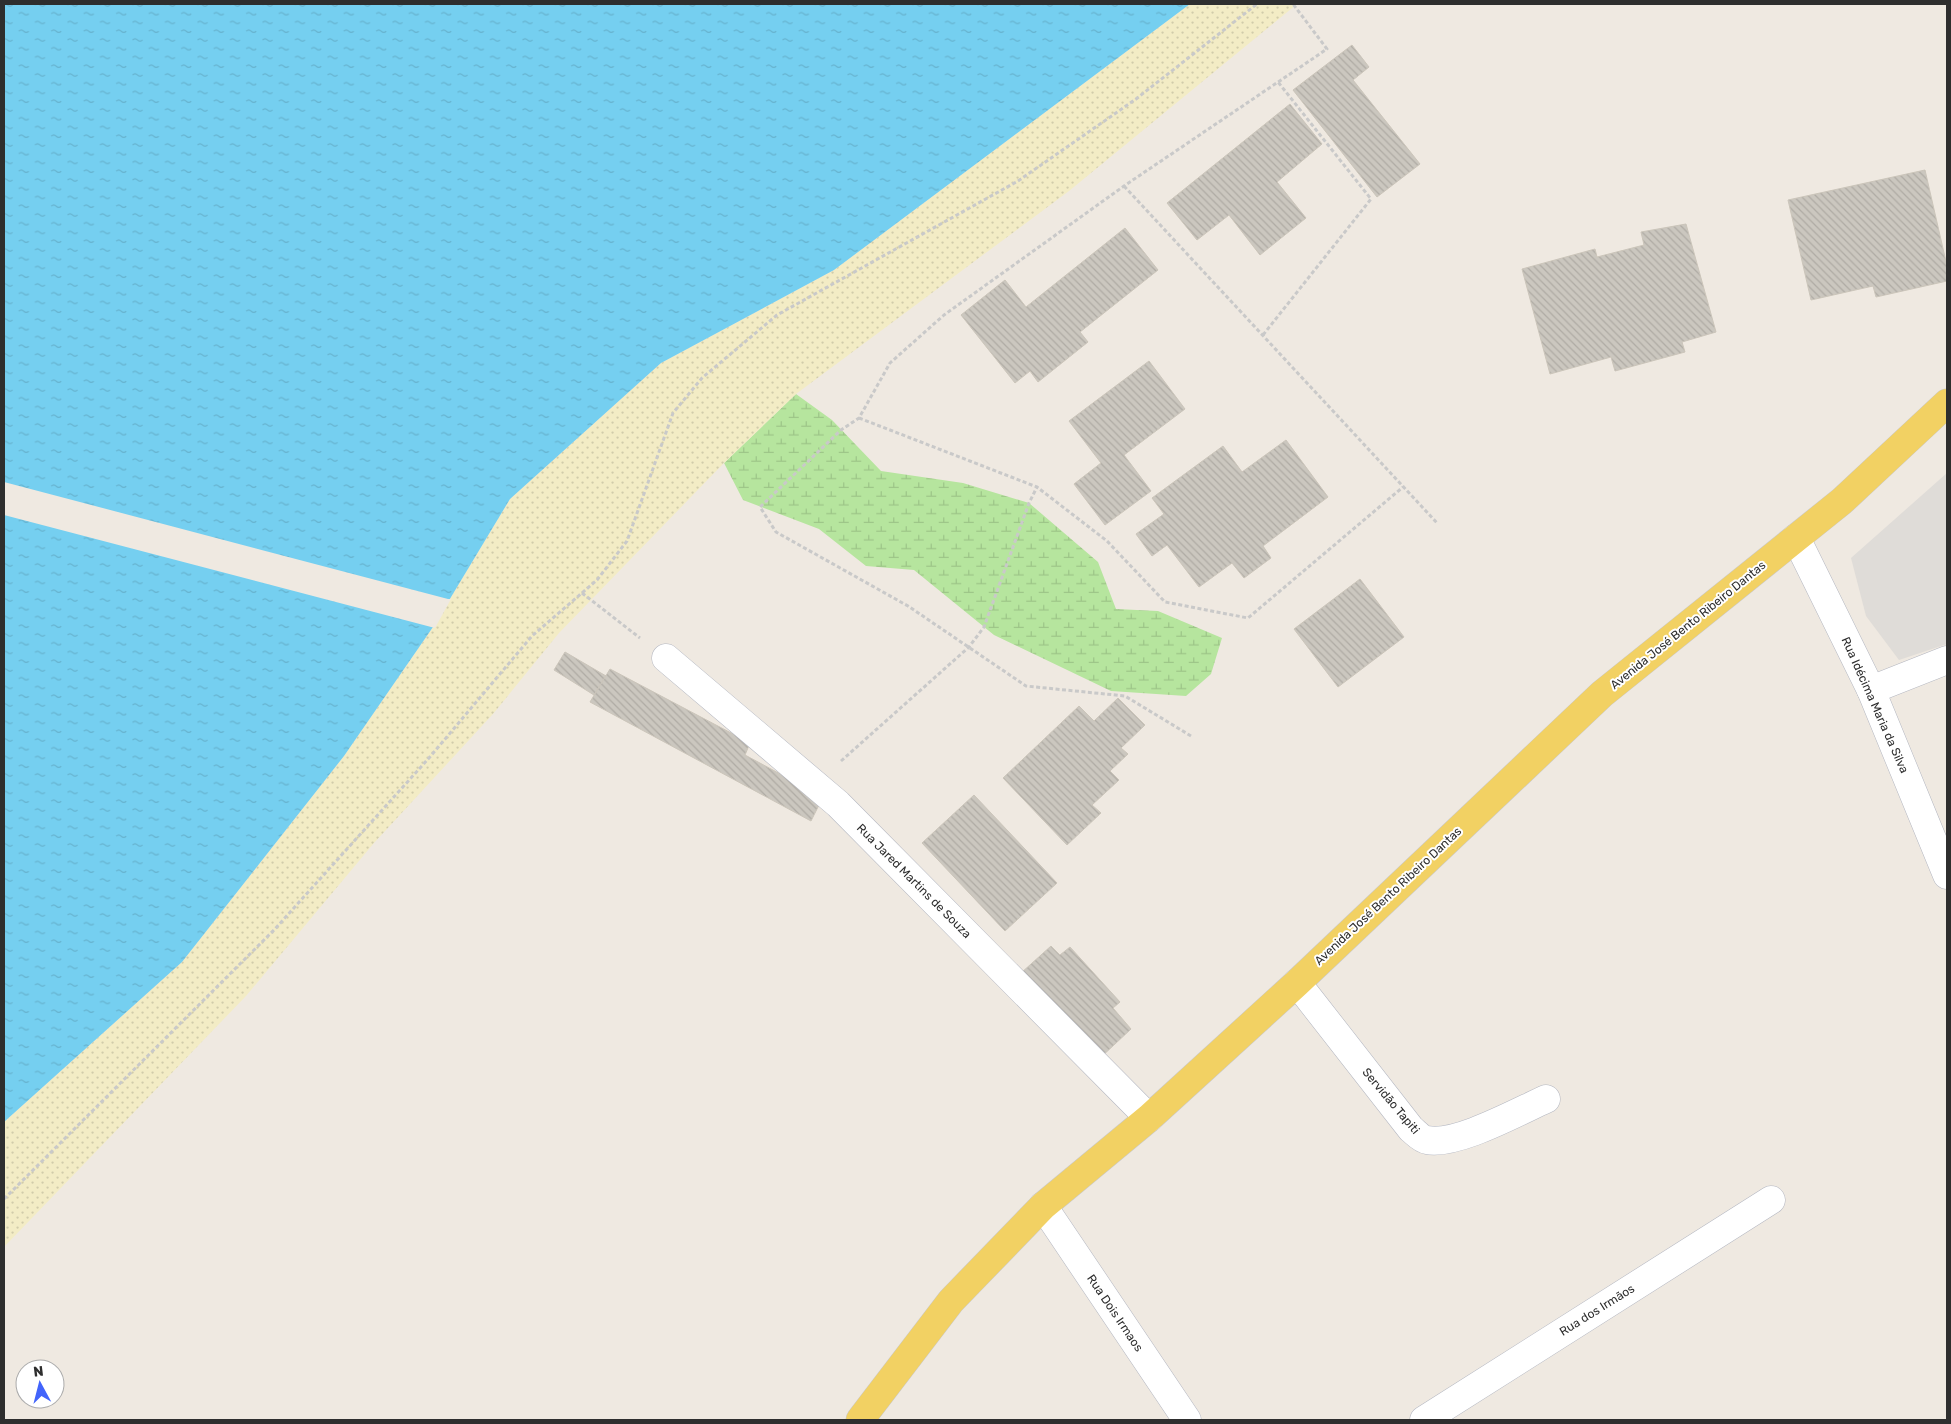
<svg xmlns="http://www.w3.org/2000/svg" width="1951" height="1424" font-family="Rubik,sans-serif">
  <style>
    .wetland { fill: url(#wetland-marsh) }
    .sand { fill: url(#sand-dots) }
    .plaza { fill: #dfdcd8 }
    .water { fill: url(#water-ripples) }
    .pier { fill: #efe9e1 }
    .building { fill: url(#building-back-hatch); stroke: #cbc5ba }
    .lines { fill: none; stroke-linecap: round; stroke-linejoin: round }
    .street-casing { stroke: #b4b7c1; stroke-width: 29 }
    .primary-casing { stroke: #c9c9c9; stroke-width: 29 }
    .path { stroke: #c9c9c9; stroke-width: 3; stroke-dasharray: 4 2.5; stroke-linecap: butt }
    .street { stroke: #fff; stroke-width: 28 }
    .primary { stroke: #f2d163; stroke-width: 28 }
    .labels { text-anchor: middle; dominant-baseline: central; stroke-width: 4; stroke-linejoin: round; paint-order: stroke }
    .street-label { font-size: 12px; fill: #2e2e2e; stroke: #fff }
  </style>
  <defs>
    <pattern id="wetland-marsh" width="20" height="14" patternUnits="userSpaceOnUse" patternTransform="scale(1.25)"><rect width="20" height="14" fill="#b6e59e"/><path d="M1 5h8M5 5V1M11 12h8M15 12V8" fill="none" stroke="#9dc588"/></pattern>
    <pattern id="sand-dots" width="8" height="8" patternUnits="userSpaceOnUse" patternTransform="scale(1.25)"><rect width="8" height="8" fill="#f3ecc5"/><path d="M2 2h.1M6 6h.1" fill="none" stroke="#d1cbaa" stroke-width="1.8" stroke-linecap="round"/></pattern>
    <pattern id="water-ripples" width="26" height="14" patternUnits="userSpaceOnUse" patternTransform="scale(1.25)"><rect width="26" height="14" fill="#75cff0"/><path d="M2 4q2-2 4 0t4 0M15 11q2-2 4 0t4 0" fill="none" stroke="#66b2ce"/></pattern>
    <pattern id="building-back-hatch" width="6" height="6" patternUnits="userSpaceOnUse" patternTransform="scale(1.25)"><rect width="6" height="6" fill="#cbc7bf"/><path d="M-1 5l2 2M0 0l6 6M5-1l2 2" fill="none" stroke="#afaba4"/></pattern>
  </defs>
  <rect width="100%" height="100%" fill="#efe9e1"/>
  <polygon class="wetland" points="796,394 832,420 881,471 963,483 1029,503 1098,562 1116,609 1158,611 1222,638 1211,674 1186,696 1111,691 994,635 914,570 866,566 819,529 743,500 724,463"/>
  <polygon class="sand" points="1190,4 1297,4 1069,191 796,394 724,463 559,633 493,714 374,843 246,996 4,1247 4,1122 182,962 344,756 433,627 510,499 661,363 834,270"/>
  <polygon class="plaza" points="1947,473 1947,644 1899,660 1866,616 1851,558"/>
  <polygon class="water" points="4,4 1190,4 834,270 661,363 510,499 433,627 344,756 182,962 4,1122"/>
  <polygon class="pier" points="4,482 448,599 451,599 435,628 4,515"/>
  <g class="building">
    <polygon points="1352,45 1369,67 1353,80 1420,164 1377,197 1293,90"/>
    <polygon points="1290,104 1322,144 1277,182 1306,218 1260,255 1229,215 1197,240 1167,203"/>
    <polygon points="1925,170 1947,266 1947,281 1876,297 1873,286 1811,300 1788,200"/>
    <polygon points="1686,224 1716,332 1682,342 1685,352 1615,371 1611,357 1550,374 1522,269 1595,249 1597,257 1644,245 1641,232"/>
    <polygon points="1125,228 1158,270 1080,332 1088,342 1038,382 1030,371 1015,383 961,315 1005,280 1026,307"/>
    <polygon points="1149,361 1185,409 1124,455 1151,491 1105,525 1074,484 1101,463 1069,421"/>
    <polygon points="1286,440 1328,497 1263,546 1271,558 1244,578 1232,563 1199,587 1167,545 1152,556 1136,534 1164,514 1152,498 1223,446 1242,472"/>
    <polygon points="1360,579 1404,637 1338,687 1294,629"/>
    <polygon points="565,652 606,676 594,695 554,670"/>
    <polygon points="610,669 750,743 745,755 823,797 811,821 590,702"/>
    <polygon points="1118,698 1145,725 1121,748 1128,754 1110,771 1119,780 1092,805 1101,813 1067,845 1003,778 1079,706 1094,721"/>
    <polygon points="974,795 1057,883 1005,931 922,843"/>
    <polygon points="1051,946 1060,955 1070,947 1120,1002 1113,1008 1131,1029 1099,1059 1021,973"/>
  </g>
  <g class="lines">
    <g class="street-casing">
      <g id="street">
        <polyline points="1796,538 1871,690 1947,875"/>
        <polyline points="666,658 838,804 1149,1118"/>
        <polyline points="1871,690 1947,660"/>
        <path d="M1297,983l114,146c5,4 10,10 16,11 29,6 90,-28 119,-41"/>
        <polyline points="1043,1206 1187,1420"/>
        <polyline points="1424,1420 1771,1200"/>
      </g>
    </g>
    <g class="primary-casing">
      <polyline id="primary" points="860,1420 951,1301 1043,1206 1149,1118 1297,983 1602,694 1842,501 1947,403"/>
    </g>
    <g class="path">
      <polyline points="1124,186 1437,523"/>
      <polyline points="1263,335 1371,199 1278,82"/>
      <polyline points="859,418 1037,487 1107,541 1165,602 1248,618 1403,487"/>
      <polyline points="582,593 640,638"/>
      <polyline points="1191,736 1125,696 1026,686 908,606 776,532 760,507 841,430 859,418 890,363 944,315 1124,186 1327,49 1293,4"/>
      <polyline points="841,761 969,647 984,627 1029,503 1037,487"/>
      <polyline points="4,1199 274,930 429,758 532,636 597,580 627,541 673,413 702,378 777,315 1018,181 1136,99 1257,4"/>
    </g>
    <use href="#street" class="street"/>
    <use href="#primary" class="primary"/>
  </g>
  <g class="labels">
    <g class="street-label">
      <text transform="translate(1688 625) rotate(-39)">Avenida José Bento Ribeiro Dantas</text>
      <text transform="translate(1875 705) rotate(66)">Rua Idécima Maria da Silva</text>
      <text transform="translate(914 881) rotate(45)">Rua Jared Martins de Souza</text>
      <text transform="translate(1388 896) rotate(-43)">Avenida José Bento Ribeiro Dantas</text>
      <text transform="translate(1391 1101) rotate(50)">Servidão Tapiti</text>
      <text transform="translate(1597 1310) rotate(-32)">Rua dos Irmãos</text>
      <text transform="translate(1115 1313) rotate(56)">Rua Dois Irmaos</text>
    </g>
  </g>
  <rect width="1951" height="1424" fill="none" stroke="#2e2e2e" stroke-width="10"/>
  <g transform="translate(40 1384) rotate(353)"><circle r="24" fill="#ffffff" stroke="#ababab"/>
  <path d="M0-4L9 19L0 12L-9 19Z" fill="#4264fb"/>
  <text y="-8" font-size="14" font-weight="bold" text-anchor="middle" fill="#2e2e2e">N</text>
  </g>
</svg>
